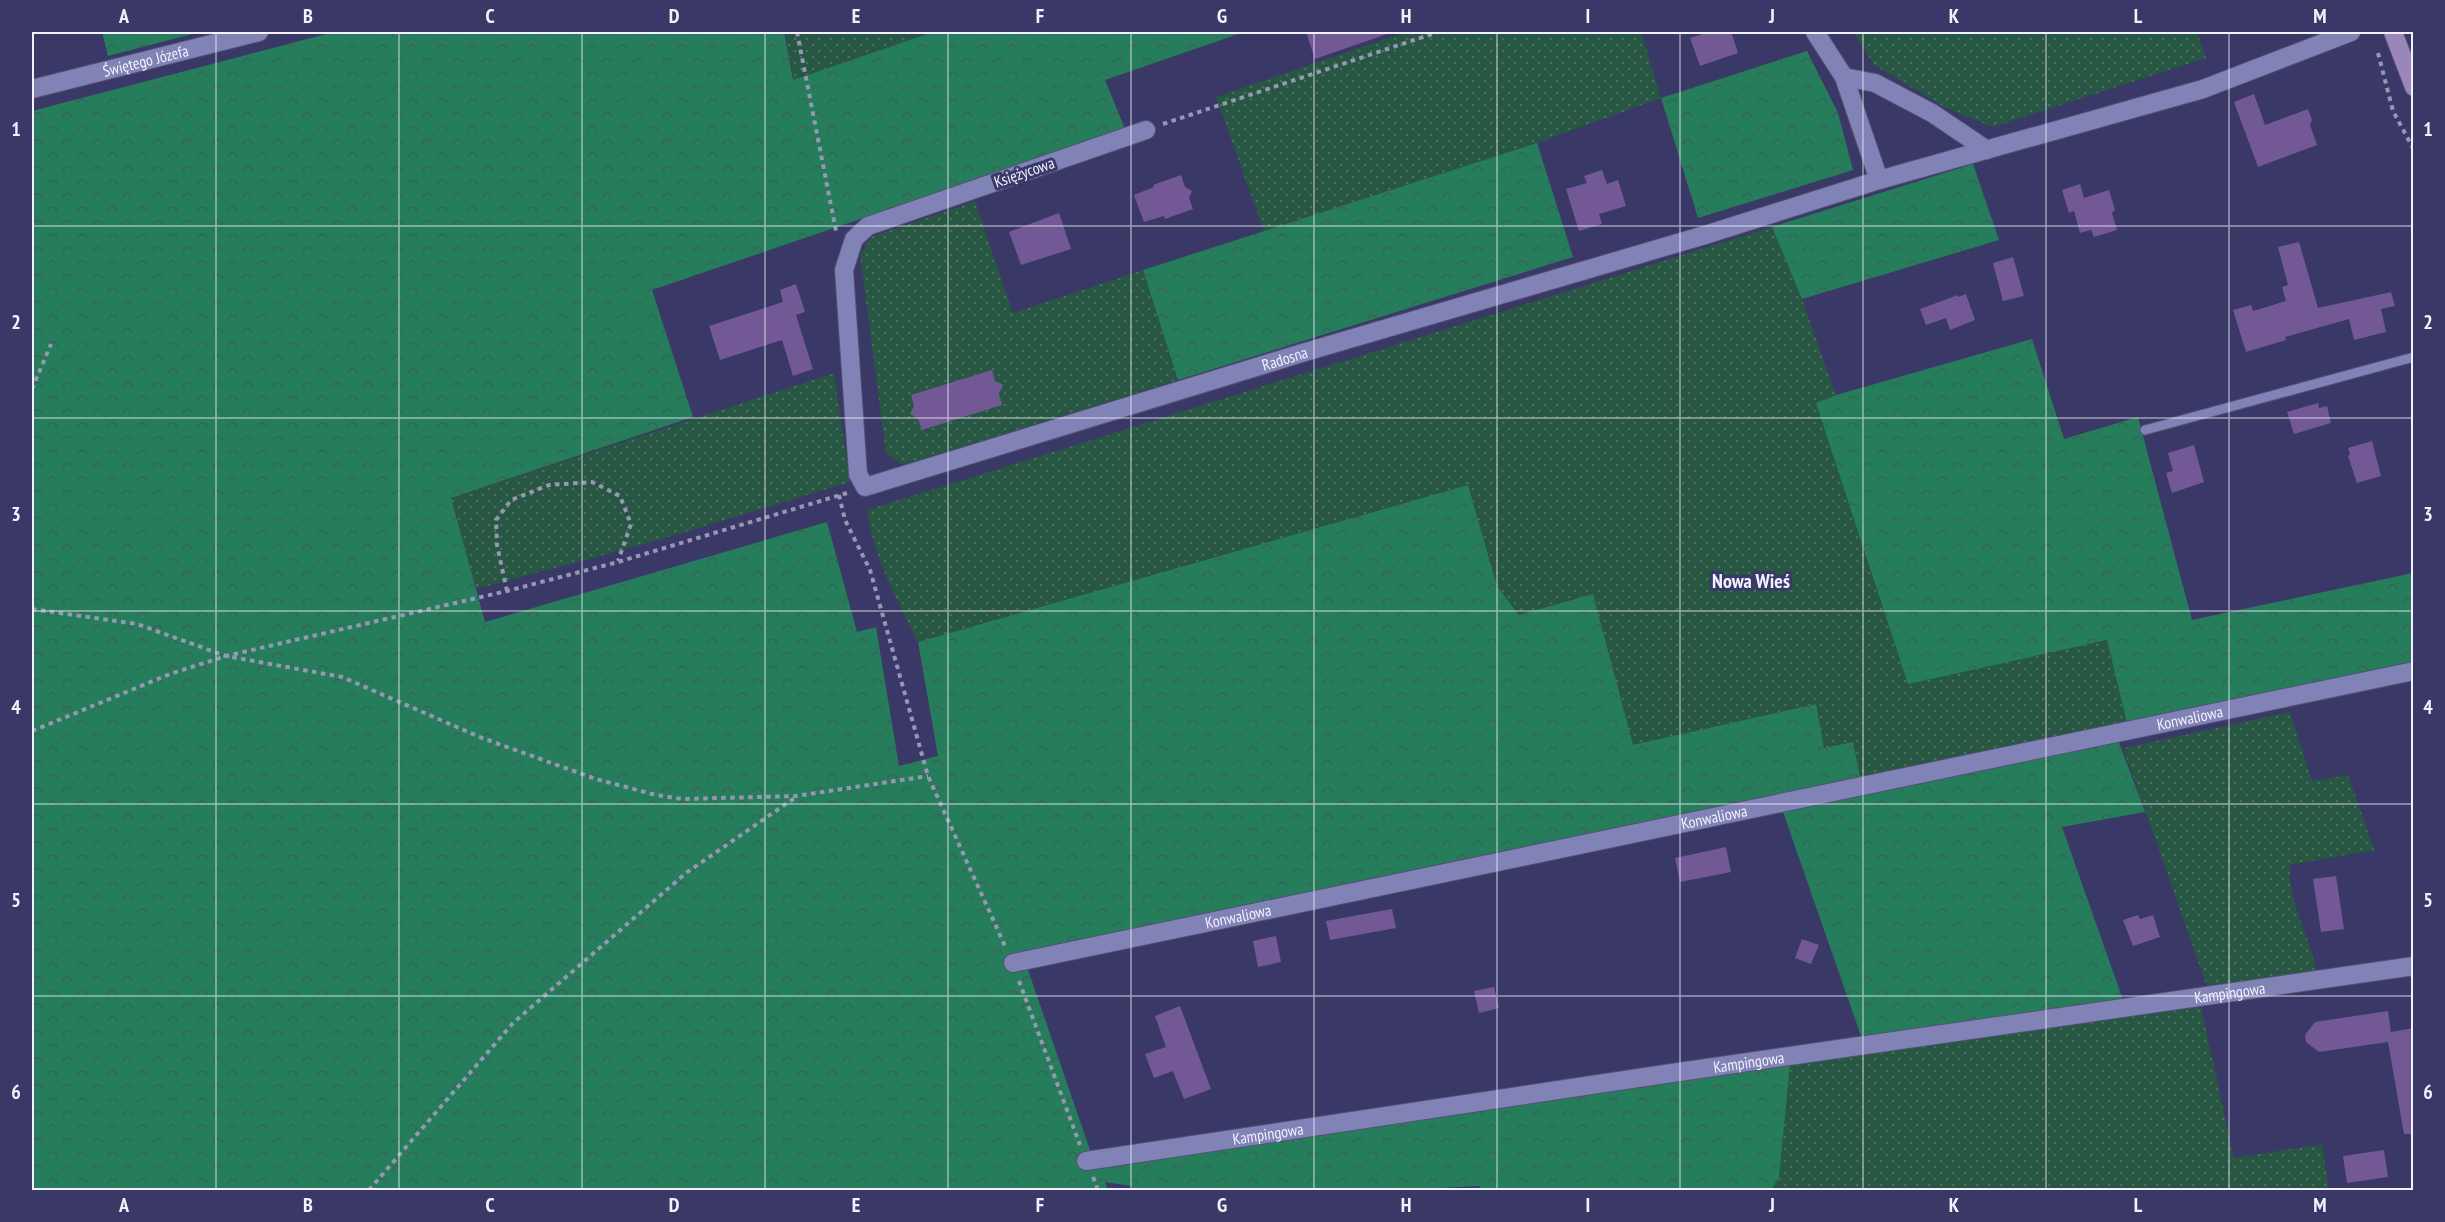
<svg xmlns="http://www.w3.org/2000/svg" width="2445" height="1222" font-family="'PT Sans Narrow',sans-serif">
  <style>
    .grass { fill: url(#grass-dots) }
    .forest { fill: url(#forest-crowns) }
    .building { fill: #735896 }
    .lines { fill: none; stroke-linecap: round; stroke-linejoin: round }
    .lane-casing { stroke: #545175; stroke-width: 11 }
    .street-casing { stroke: #545175; stroke-width: 20 }
    .secondary-casing { stroke: #545175; stroke-width: 20 }
    .path { stroke: #9897b3; stroke-width: 4; stroke-dasharray: 4.5 4.5; stroke-linecap: butt }
    .lane { stroke: #8182b6; stroke-width: 9 }
    .street { stroke: #8182b6; stroke-width: 18 }
    .secondary { stroke: #9a86b7; stroke-width: 18 }
    .grid { fill: none; stroke: #f2f2fe; stroke-width: 1.5; stroke-opacity: 0.55 }
    .labels { text-anchor: middle; dominant-baseline: central; stroke-width: 6; stroke-linejoin: round; paint-order: stroke }
    .street-label { font-size: 16px; fill: #f2f2fe; stroke: #3a3866 }
    .quarter-label { font-size: 20px; font-weight: bold; fill: #f2f2fe; stroke: #3a3866 }
    .neatline { fill: none; stroke: #f2f2fe; stroke-width: 2 }
    .grid-label { font-size: 20px; text-anchor: middle; font-weight: bold; fill: #f2f2fe }
  </style>
  <defs>
    <pattern id="grass-dots" width="8" height="8" patternUnits="userSpaceOnUse" patternTransform="scale(1.5)"><rect width="8" height="8" fill="#275642"/><path d="M2 2h.1M6 6h.1" fill="none" stroke="#476f5e" stroke-width="1.8" stroke-linecap="round"/></pattern>
    <pattern id="forest-crowns" width="20" height="18" patternUnits="userSpaceOnUse" patternTransform="scale(1.5)"><rect width="20" height="18" fill="#267d5c"/><path d="M2 6a3 3 0 1 1 6 0M12 15a3 3 0 1 1 6 0" fill="none" stroke="#386354"/></pattern>
  </defs>
  <rect width="100%" height="100%" fill="#3a3866"/>
  <g class="grass">
    <polygon points="785,32 933,32 793,80"/>
    <polygon points="1406,32 1641,32 1661,98 1537,143 1264,231 1216,97"/>
    <polygon points="1866,32 2197,32 2206,58 1993,127 1946,108 1874,65 1855,35"/>
    <polygon points="975,201 1013,313 1143,270 1178,380 903,465 886,453 860,255 871,237"/>
    <path d="M1772,227l30,72 34,96 -20,8 291,237 21,87 -267,55 -37,-33 -8,-45 -184,42 -39,-152 -74,21 -22,-29 -29,-101 -550,157c-22,-43 -44,-84 -51,-132z"/>
    <polygon points="834,373 850,482 652,542 476,589 451,498"/>
    <path d="M2290,712l22,69 36,-6 26,75 -84,15c-3,37 21,71 26,107l-108,17 -85,-241z"/>
    <polygon points="2201,1007 2234,1158 2322,1144 2329,1190 1771,1190 1779,1177 1790,1065"/>
  </g>
  <g class="forest">
    <polygon points="102,32 200,32 108,56"/>
    <polygon points="334,32 784,32 793,80 933,32 1244,32 1105,80 1125,129 652,290 693,417 451,498 485,622 827,522 857,632 876,627 899,766 938,756 918,642 1468,485 1497,586 1519,615 1593,594 1633,745 1816,704 1824,748 1853,742 1861,782 1027,967 1091,1153 1790,1065 1779,1177 1771,1190 1482,1190 1479,1186 1399,1190 1134,1190 1131,1186 1105,1182 1108,1190 32,1190 32,111"/>
    <polygon points="1807,51 1838,113 1853,170 1698,218 1661,98"/>
    <polygon points="1537,143 1573,257 1178,380 1143,270"/>
    <polygon points="1973,164 1999,240 1802,299 1772,227"/>
    <polygon points="2032,339 2064,439 2138,417 2192,620 2413,573 2413,664 2128,727 2107,640 1908,684 1816,403 1836,395"/>
    <polygon points="2118,740 2145,812 2062,827 2123,1000 1862,1039 1783,812 1952,773"/>
  </g>
  <g class="building">
    <polygon points="1306,32 1387,32 1387,34 1315,59"/>
    <polygon points="1709,32 1731,32 1738,53 1700,66 1690,38"/>
    <polygon points="2254,94 2265,125 2308,109 2312,120 2310,125 2317,145 2258,167 2234,102"/>
    <polygon points="1602,170 1607,184 1618,180 1626,206 1599,214 1602,224 1579,231 1566,189 1587,183 1584,176"/>
    <polygon points="1181,175 1185,187 1192,191 1189,198 1193,209 1165,219 1164,216 1144,222 1134,195 1154,187 1153,185"/>
    <polygon points="2080,184 2084,198 2109,190 2115,210 2112,213 2117,230 2094,237 2091,230 2080,233 2074,211 2069,213 2062,190"/>
    <polygon points="1059,213 1071,249 1021,265 1009,232"/>
    <polygon points="2299,242 2318,308 2391,292 2395,306 2381,309 2386,332 2354,340 2349,319 2285,337 2286,340 2246,352 2233,310 2251,305 2253,311 2286,301 2282,287 2288,285 2278,247"/>
    <polygon points="2013,257 2024,296 2003,301 1993,263"/>
    <polygon points="796,284 805,312 796,315 813,369 793,376 782,340 720,360 709,326 783,302 780,290"/>
    <polygon points="1966,294 1975,320 1950,330 1946,318 1926,325 1920,309 1958,295 1958,297"/>
    <polygon points="992,370 995,381 1003,385 999,394 1002,405 922,430 918,419 910,414 914,406 911,395"/>
    <polygon points="2318,403 2319,408 2327,406 2331,423 2294,434 2287,412"/>
    <polygon points="2372,441 2381,476 2357,483 2348,456 2350,454 2348,448"/>
    <polygon points="2194,445 2204,482 2172,493 2166,473 2173,471 2168,453"/>
    <polygon points="1726,847 1731,872 1680,882 1675,858"/>
    <polygon points="2336,876 2344,929 2321,932 2313,879"/>
    <polygon points="1392,909 1396,928 1330,940 1326,921"/>
    <polygon points="2138,915 2140,919 2153,915 2160,937 2133,946 2123,920"/>
    <polygon points="1276,936 1281,962 1258,967 1253,941"/>
    <polygon points="1802,939 1819,945 1811,964 1795,958"/>
    <polygon points="1494,987 1499,1008 1479,1013 1474,991"/>
    <polygon points="1180,1006 1211,1089 1184,1099 1173,1071 1154,1078 1145,1054 1166,1047 1155,1016"/>
    <polygon points="2388,1011 2391,1032 2414,1028 2414,1134 2404,1134 2388,1042 2319,1052 2306,1042 2305,1035 2315,1022"/>
    <polygon points="2384,1150 2388,1177 2347,1183 2343,1156"/>
  </g>
  <g class="lines">
    <g class="lane-casing">
      <polyline id="lane" points="2145,430 2414,357"/>
    </g>
    <g class="street-casing">
      <g id="street">
        <polyline points="1815,32 1844,77 1879,180"/>
        <polyline points="1844,77 1875,83 1932,113 1987,150"/>
        <path id="s1" d="M32,89l227,-57"/>
        <path id="s2" d="M1146,130l-278,96 -14,13 -10,31 14,204 7,13 437,-134 403,-118 174,-55 324,-91 148,-57"/>
        <path id="s3" d="M1013,963l1401,-292"/>
        <path id="s4" d="M1086,1161l579,-87 749,-108"/>
      </g>
    </g>
    <g class="secondary-casing">
      <polyline id="secondary" points="2393,32 2414,87"/>
    </g>
    <g class="path">
      <polyline points="797,32 836,231"/>
      <polyline points="2378,53 2393,111 2414,150"/>
      <polyline points="1163,124 1438,32"/>
      <polyline points="32,389 51,344"/>
      <polyline points="839,495 845,520 870,570 928,776 1005,946"/>
      <polyline points="507,591 497,545 496,520 511,500 549,485 592,482 620,496 631,524 618,561"/>
      <polyline points="32,609 137,624 226,656 342,677 482,738 596,779 656,795 682,799 796,796 928,776"/>
      <polyline points="32,731 170,674 226,656 507,591 618,562 847,493"/>
      <polyline points="1019,981 1080,1145"/>
      <polyline points="1093,1177 1098,1190"/>
      <polyline points="369,1190 513,1023 686,873 796,797"/>
    </g>
    <use href="#lane" class="lane"/>
    <use href="#street" class="street"/>
    <use href="#secondary" class="secondary"/>
  </g>
  <path class="grid" d="M216,32v1158M399,32v1158M582,32v1158M765,32v1158M948,32v1158M1131,32v1158M1314,32v1158M1497,32v1158M1680,32v1158M1863,32v1158M2046,32v1158M2229,32v1158M32,226h2382M32,418h2382M32,611h2382M32,804h2382M32,996h2382"/>
  <g class="labels">
    <g class="street-label">
      <text stroke="none"><textPath href="#s1" startOffset="117">Świętego Józefa</textPath></text>
      <text transform="translate(1024 172) rotate(-19)">Księżycowa</text>
      <text stroke="none"><textPath href="#s2" startOffset="1004">Radosna</textPath></text>
      <text stroke="none"><textPath href="#s3" startOffset="1202">Konwaliowa</textPath></text>
      <text stroke="none"><textPath href="#s3" startOffset="716">Konwaliowa</textPath></text>
      <text stroke="none"><textPath href="#s3" startOffset="230">Konwaliowa</textPath></text>
      <text stroke="none"><textPath href="#s4" startOffset="1156">Kampingowa</textPath></text>
      <text stroke="none"><textPath href="#s4" startOffset="670">Kampingowa</textPath></text>
      <text stroke="none"><textPath href="#s4" startOffset="184">Kampingowa</textPath></text>
    </g>
    <g class="quarter-label">
      <text x="1751" y="581">Nowa Wieś</text>
    </g>
  </g>
  <rect width="2445" height="1222" fill="none" stroke="#3a3866" stroke-width="66"/>
  <rect x="33" y="33" width="2379" height="1156" class="neatline"/>
  <g class="grid-label">
    <text x="124" y="23">A</text>
    <text x="308" y="23">B</text>
    <text x="490" y="23">C</text>
    <text x="674" y="23">D</text>
    <text x="856" y="23">E</text>
    <text x="1040" y="23">F</text>
    <text x="1222" y="23">G</text>
    <text x="1406" y="23">H</text>
    <text x="1588" y="23">I</text>
    <text x="1772" y="23">J</text>
    <text x="1954" y="23">K</text>
    <text x="2138" y="23">L</text>
    <text x="2320" y="23">M</text>
    <text x="16" y="136">1</text>
    <text x="2428" y="136">1</text>
    <text x="16" y="329">2</text>
    <text x="2428" y="329">2</text>
    <text x="16" y="521">3</text>
    <text x="2428" y="521">3</text>
    <text x="16" y="714">4</text>
    <text x="2428" y="714">4</text>
    <text x="16" y="907">5</text>
    <text x="2428" y="907">5</text>
    <text x="16" y="1099">6</text>
    <text x="2428" y="1099">6</text>
    <text x="124" y="1212">A</text>
    <text x="308" y="1212">B</text>
    <text x="490" y="1212">C</text>
    <text x="674" y="1212">D</text>
    <text x="856" y="1212">E</text>
    <text x="1040" y="1212">F</text>
    <text x="1222" y="1212">G</text>
    <text x="1406" y="1212">H</text>
    <text x="1588" y="1212">I</text>
    <text x="1772" y="1212">J</text>
    <text x="1954" y="1212">K</text>
    <text x="2138" y="1212">L</text>
    <text x="2320" y="1212">M</text>
  </g>
</svg>
